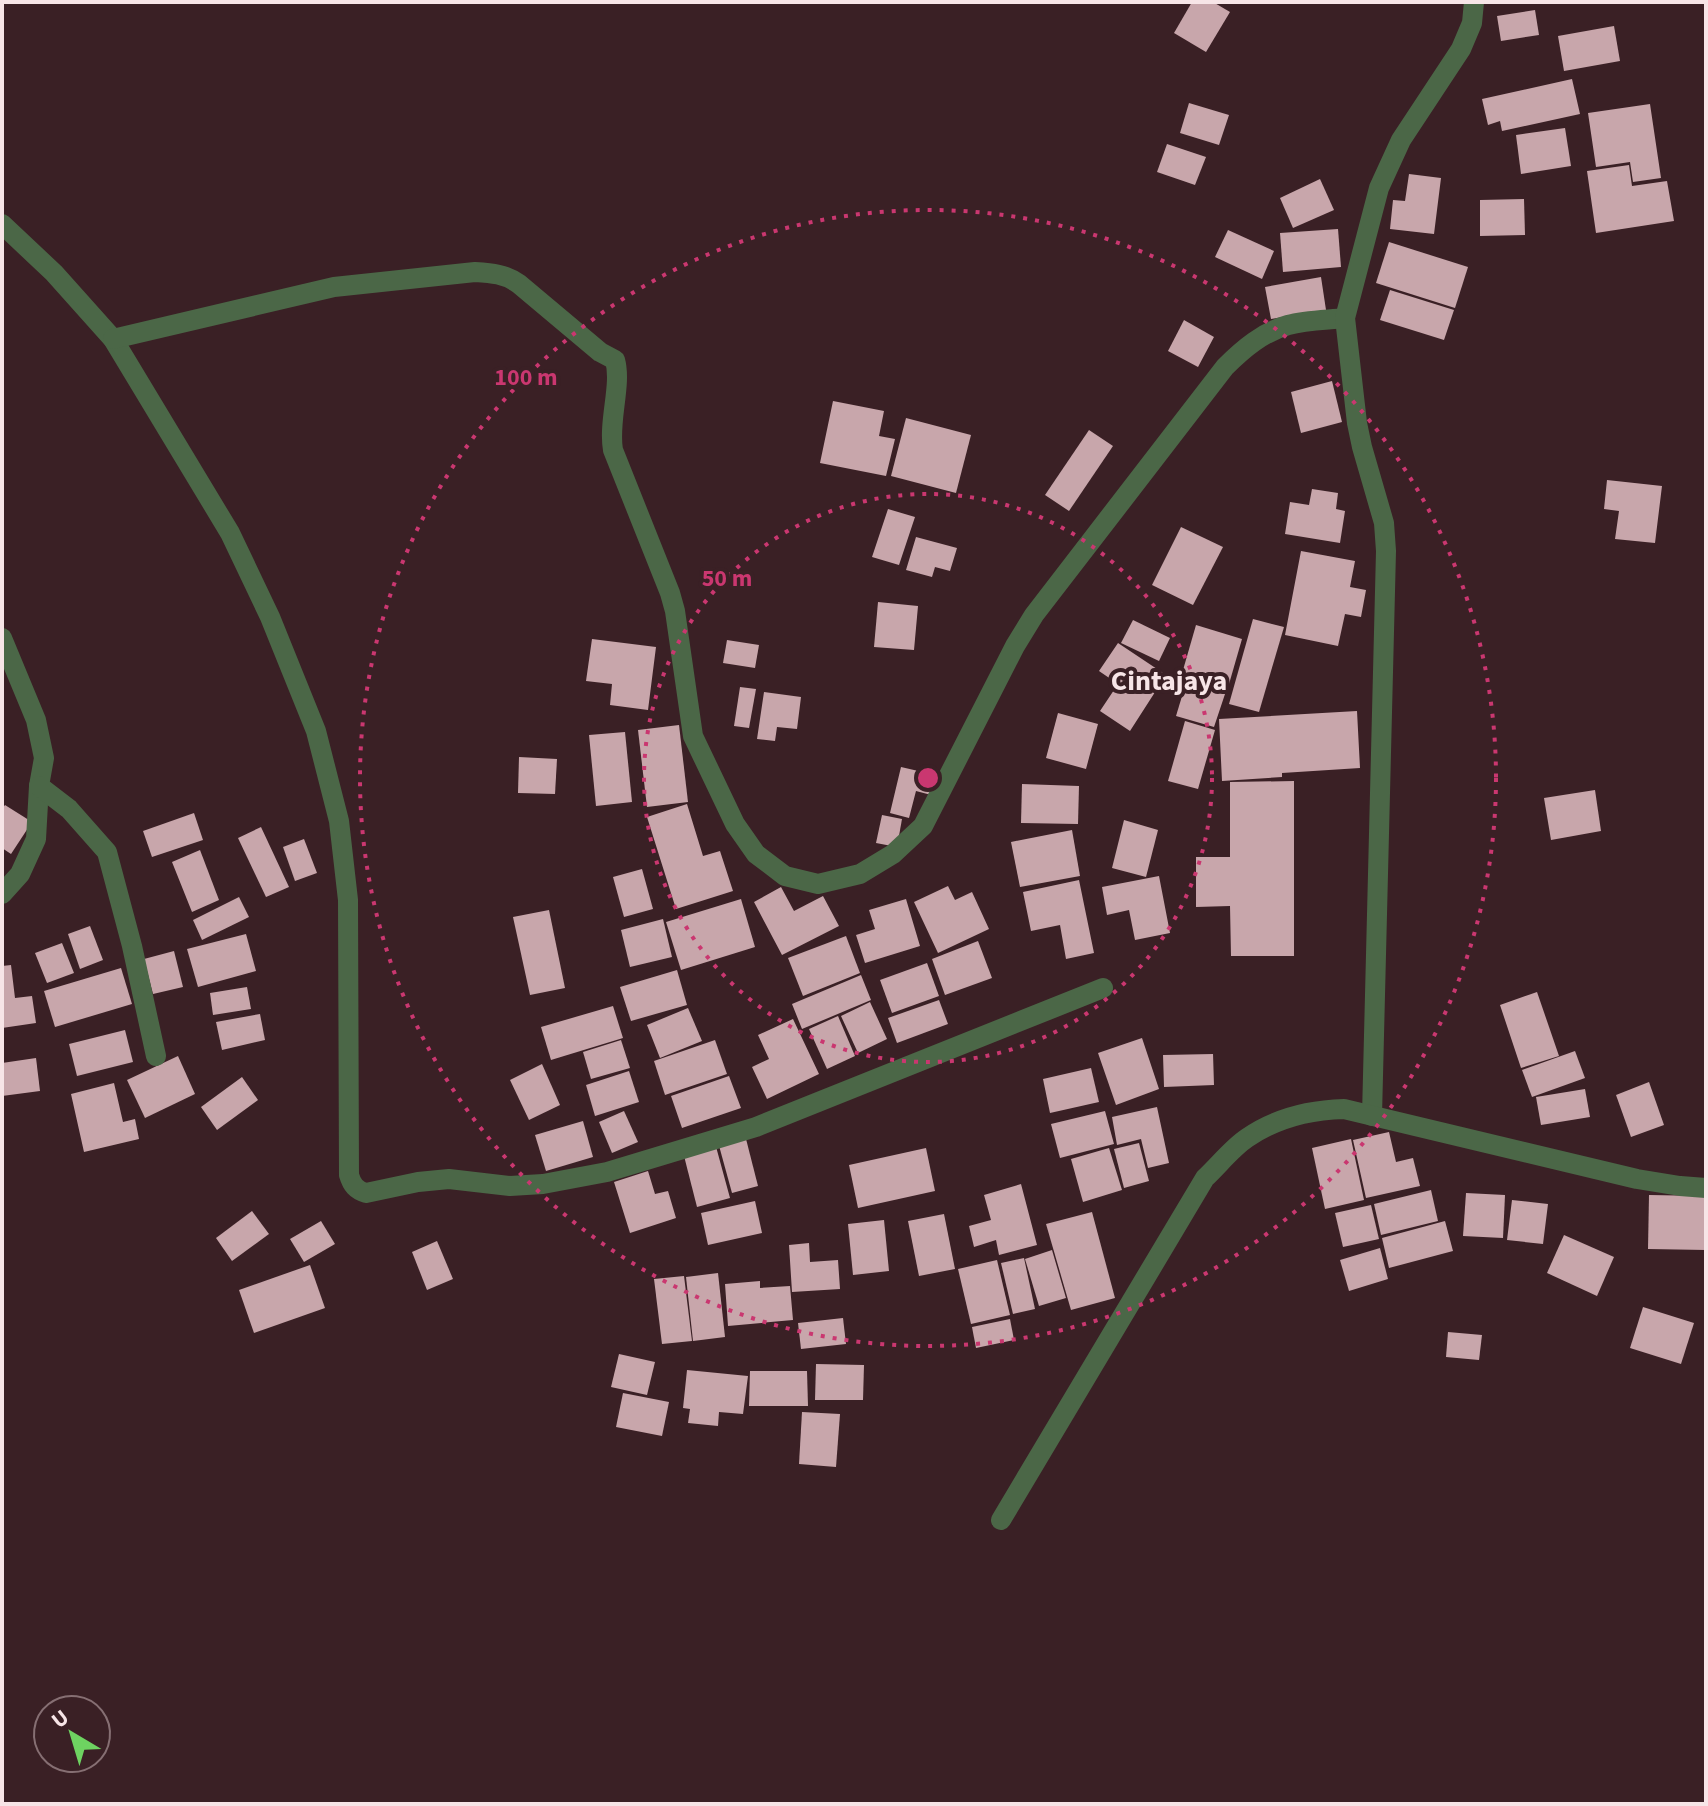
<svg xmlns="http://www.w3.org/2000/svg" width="1708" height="1806" font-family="'Source Sans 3',sans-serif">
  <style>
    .building { fill: #c8a6ab }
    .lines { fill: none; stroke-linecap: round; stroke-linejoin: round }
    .street { stroke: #4b6747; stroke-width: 20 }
    .ring { fill: none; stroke: #ca3770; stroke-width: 4; stroke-dasharray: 4 8 }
    .labels { text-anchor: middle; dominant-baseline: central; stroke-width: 8; stroke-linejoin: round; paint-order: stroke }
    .quarter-label { font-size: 28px; font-weight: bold; fill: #f7e5e7; stroke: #3a2025 }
    .centre { fill: #ca3770; stroke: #3a2025; stroke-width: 4 }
    .ring-label { font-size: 24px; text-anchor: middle; font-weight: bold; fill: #ca3770; stroke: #3a2025; stroke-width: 8; stroke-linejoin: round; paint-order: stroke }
  </style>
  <rect width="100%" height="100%" fill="#3a2025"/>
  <g class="building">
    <polygon points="1192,2 1213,2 1230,12 1206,52 1174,33"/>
    <polygon points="1535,10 1539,35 1501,41 1497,16"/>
    <polygon points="1614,26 1620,61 1564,71 1558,36"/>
    <polygon points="1572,79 1580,114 1502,131 1500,121 1488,125 1482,99"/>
    <polygon points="1189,103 1229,115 1219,145 1180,133"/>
    <polygon points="1650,104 1661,178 1633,182 1630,162 1596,167 1588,113"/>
    <polygon points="1565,128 1571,166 1521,174 1516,135"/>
    <polygon points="1167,144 1206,157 1195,185 1157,172"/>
    <polygon points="1629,165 1632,186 1667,181 1674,221 1596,233 1587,171"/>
    <polygon points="1409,174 1441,178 1434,234 1390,229 1393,200 1405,201"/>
    <polygon points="1320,179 1334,210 1293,228 1280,198"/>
    <polygon points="1524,199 1525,235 1480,236 1480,200"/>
    <polygon points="1338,229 1341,267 1283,272 1280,233"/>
    <polygon points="1228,230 1274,251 1262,279 1215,257"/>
    <polygon points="1389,242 1468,267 1455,308 1376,283"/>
    <polygon points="1321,277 1326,310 1271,319 1265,287"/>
    <polygon points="1390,290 1454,310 1444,340 1380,320"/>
    <polygon points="1184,320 1214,337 1198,367 1168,351"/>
    <polygon points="1332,381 1342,422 1301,433 1291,392"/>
    <polygon points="833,401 884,411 879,436 895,439 886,476 820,463"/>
    <polygon points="906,418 971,435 956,493 891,476"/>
    <polygon points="1089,430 1113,446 1069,511 1045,495"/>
    <polygon points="1607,480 1662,486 1655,543 1615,539 1619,511 1604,509"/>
    <polygon points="1312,489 1338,493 1336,509 1345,511 1340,543 1285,534 1290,502 1309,505"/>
    <polygon points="888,509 915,517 899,565 872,557"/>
    <polygon points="1181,527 1223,547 1193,605 1152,585"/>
    <polygon points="916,537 957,548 950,571 935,567 932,577 906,570"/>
    <polygon points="1301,551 1355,561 1350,587 1366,590 1361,617 1345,614 1338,646 1285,635"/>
    <polygon points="878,602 918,606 914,650 874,647"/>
    <polygon points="1253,619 1284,627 1259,712 1229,704"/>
    <polygon points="1133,620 1170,638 1159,661 1121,643"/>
    <polygon points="1196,625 1242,639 1227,691 1181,677"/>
    <polygon points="592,639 656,647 648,710 610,705 612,684 586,681"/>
    <polygon points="727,640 759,645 755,668 723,663"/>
    <polygon points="1118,643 1166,675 1130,731 1100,711 1118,684 1099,671"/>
    <polygon points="1186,683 1225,694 1214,727 1176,716"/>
    <polygon points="740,687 756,689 749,728 734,726"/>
    <polygon points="764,692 801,697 797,729 777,727 775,741 757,739"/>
    <polygon points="1357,711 1360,768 1282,773 1282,777 1222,781 1219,719"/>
    <polygon points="1058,713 1098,724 1086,769 1046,758"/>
    <polygon points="1185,721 1215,730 1198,789 1168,781"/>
    <polygon points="679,725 688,802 647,807 638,730"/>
    <polygon points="625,732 632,802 596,806 589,735"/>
    <polygon points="519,757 557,759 555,794 518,793"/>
    <polygon points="901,767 940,776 935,796 916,791 909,818 890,813"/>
    <polygon points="1294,781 1294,956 1231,956 1230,906 1196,907 1196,857 1230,857 1230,782"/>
    <polygon points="1022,784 1079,786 1078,824 1021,823"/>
    <polygon points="1595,790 1601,831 1551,840 1544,798"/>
    <polygon points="687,804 703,856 720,851 733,891 676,909 647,817"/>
    <polygon points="5,805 32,822 11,854 2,848 2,809"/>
    <polygon points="194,813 203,840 152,857 143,831"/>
    <polygon points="882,815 902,819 897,847 876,843"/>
    <polygon points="1124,820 1158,830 1146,877 1112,868"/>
    <polygon points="261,827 289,887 266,897 238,838"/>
    <polygon points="1072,830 1080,876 1020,887 1011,842"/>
    <polygon points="304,839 317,873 295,881 283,847"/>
    <polygon points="200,850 219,900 192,912 172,862"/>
    <polygon points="642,869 653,909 624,917 613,877"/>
    <polygon points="1159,876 1170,933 1135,940 1129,910 1107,915 1102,887"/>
    <polygon points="1079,880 1094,953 1066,959 1060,925 1031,931 1023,892"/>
    <polygon points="948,886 955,900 972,892 989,929 938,953 914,902"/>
    <polygon points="781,887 794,911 823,896 839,926 782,955 754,902"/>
    <polygon points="239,897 249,917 202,940 193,920"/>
    <polygon points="741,899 755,947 681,970 666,922"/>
    <polygon points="906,899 920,946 865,963 856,935 875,929 869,910"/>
    <polygon points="549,910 565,988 530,995 513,917"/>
    <polygon points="663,919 672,957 630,967 621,930"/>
    <polygon points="90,926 103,960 80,969 68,934"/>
    <polygon points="246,934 256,971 198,987 187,949"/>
    <polygon points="846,936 860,973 803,996 788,958"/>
    <polygon points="978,941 992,978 945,995 932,959"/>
    <polygon points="62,943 74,973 47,983 35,953"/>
    <polygon points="174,951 183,987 153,994 144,959"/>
    <polygon points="927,963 939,996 892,1013 880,980"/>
    <polygon points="11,965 15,998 32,996 36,1023 2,1028 2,966"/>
    <polygon points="121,968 132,1004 55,1027 44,991"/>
    <polygon points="677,970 687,1005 631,1021 620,987"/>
    <polygon points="861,975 871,1000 802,1029 792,1004"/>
    <polygon points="247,987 251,1009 213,1015 210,993"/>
    <polygon points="1537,992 1559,1056 1521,1068 1500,1005"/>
    <polygon points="939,1000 948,1024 897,1043 888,1018"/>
    <polygon points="870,1002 887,1039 858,1053 841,1016"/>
    <polygon points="613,1006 623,1038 551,1060 541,1027"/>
    <polygon points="688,1008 702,1041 660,1058 647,1025"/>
    <polygon points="260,1014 265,1040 222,1050 216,1022"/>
    <polygon points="838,1016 855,1056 827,1069 809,1029"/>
    <polygon points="793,1019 819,1074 767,1099 752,1067 769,1059 758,1035"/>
    <polygon points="125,1030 133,1062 77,1076 69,1044"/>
    <polygon points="1142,1038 1159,1089 1116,1105 1098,1053"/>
    <polygon points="621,1040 630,1068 591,1079 583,1052"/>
    <polygon points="715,1040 727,1074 665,1095 654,1061"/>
    <polygon points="1575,1051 1585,1078 1532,1097 1522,1070"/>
    <polygon points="1213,1054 1214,1085 1164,1087 1163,1055"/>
    <polygon points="178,1056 195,1094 145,1118 127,1080"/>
    <polygon points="36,1058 40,1091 2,1096 2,1063"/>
    <polygon points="542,1064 560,1105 529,1120 510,1080"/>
    <polygon points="1091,1068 1099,1102 1050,1113 1043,1079"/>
    <polygon points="629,1071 639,1102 595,1116 586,1085"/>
    <polygon points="729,1076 741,1108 682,1128 671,1096"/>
    <polygon points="242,1077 258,1100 217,1130 201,1107"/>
    <polygon points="1649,1082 1664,1125 1631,1137 1616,1095"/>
    <polygon points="114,1083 123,1122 135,1119 139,1139 84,1152 71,1094"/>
    <polygon points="1585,1089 1590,1117 1541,1125 1536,1097"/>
    <polygon points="1157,1107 1169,1163 1148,1168 1141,1139 1117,1145 1112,1117"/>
    <polygon points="624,1111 638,1142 612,1153 599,1122"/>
    <polygon points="1105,1111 1114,1144 1060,1158 1051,1124"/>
    <polygon points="583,1121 593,1157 546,1171 535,1135"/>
    <polygon points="1389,1132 1396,1162 1413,1158 1420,1186 1366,1198 1353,1140"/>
    <polygon points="745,1135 758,1186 732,1193 718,1142"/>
    <polygon points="1351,1139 1364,1200 1325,1209 1312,1148"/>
    <polygon points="715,1143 730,1198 697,1207 683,1152"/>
    <polygon points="1139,1143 1149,1181 1124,1188 1114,1149"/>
    <polygon points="926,1148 935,1191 858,1208 849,1165"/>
    <polygon points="1109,1148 1122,1190 1083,1202 1071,1159"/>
    <polygon points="648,1171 655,1194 668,1191 676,1218 630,1233 614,1182"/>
    <polygon points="1021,1184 1037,1245 999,1255 996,1240 974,1247 969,1226 991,1220 984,1195"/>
    <polygon points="1431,1190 1438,1221 1381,1235 1374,1204"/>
    <polygon points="1466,1193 1505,1195 1503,1238 1463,1236"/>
    <polygon points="1649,1195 1706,1196 1706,1250 1648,1249"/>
    <polygon points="1512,1200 1548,1204 1543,1244 1507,1240"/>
    <polygon points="755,1201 762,1233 708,1245 701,1213"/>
    <polygon points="1371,1205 1379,1239 1343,1247 1335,1213"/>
    <polygon points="252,1211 269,1234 232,1261 216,1238"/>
    <polygon points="1092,1212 1115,1298 1071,1310 1046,1224"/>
    <polygon points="944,1214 955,1269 919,1276 908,1221"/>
    <polygon points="884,1220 889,1271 853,1275 848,1224"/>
    <polygon points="321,1221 335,1244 304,1262 290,1239"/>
    <polygon points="1445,1221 1453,1251 1389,1268 1382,1238"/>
    <polygon points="1564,1235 1614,1257 1597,1296 1547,1273"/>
    <polygon points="437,1241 453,1279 427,1290 412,1252"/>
    <polygon points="809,1243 810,1262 838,1260 840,1289 792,1292 789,1245"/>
    <polygon points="1380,1248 1388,1279 1349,1291 1340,1260"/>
    <polygon points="1052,1250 1066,1298 1039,1306 1025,1259"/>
    <polygon points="1024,1258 1035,1309 1013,1314 1001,1263"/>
    <polygon points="997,1260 1010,1315 971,1324 958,1269"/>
    <polygon points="310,1265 325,1308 254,1333 239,1290"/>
    <polygon points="718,1273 725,1337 693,1341 686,1277"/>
    <polygon points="684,1276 692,1341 662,1344 654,1279"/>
    <polygon points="760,1281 760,1288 790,1286 793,1320 728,1326 725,1284"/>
    <polygon points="1643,1307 1694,1323 1681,1364 1630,1348"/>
    <polygon points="843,1318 846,1344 801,1349 798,1323"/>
    <polygon points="1010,1319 1014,1340 976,1348 972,1327"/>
    <polygon points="1448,1332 1482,1335 1479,1360 1446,1357"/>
    <polygon points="619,1354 655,1362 647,1395 611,1387"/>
    <polygon points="816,1364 864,1365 863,1400 815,1400"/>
    <polygon points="687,1370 748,1376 743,1414 719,1412 718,1426 688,1423 690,1409 683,1408"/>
    <polygon points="750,1371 807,1371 808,1406 749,1406"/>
    <polygon points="623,1393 669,1402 662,1436 616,1427"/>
    <polygon points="802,1412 840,1414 836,1467 799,1464"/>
  </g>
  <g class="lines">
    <g class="street">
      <path d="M2,224l52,49 59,66 117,194 40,84 46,114 23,90 9,79 1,275c3,10 7,15 17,18l52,-11 31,-3 61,7 33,-2 64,-12 149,-45 347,-139"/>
      <path d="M113,339l221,-52 141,-15c17,1 30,2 44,12l81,68 15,8c7,25 -7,61 -2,90l57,143 5,18 18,125 42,88 21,30 29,22 33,8 42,-10 33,-20 30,-28 92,-180 19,-31 191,-248c18,-18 38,-35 63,-42 18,-5 39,-5 57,-7"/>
      <polyline points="2,638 36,720 44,758 39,786 36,839 20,874 2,894"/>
      <polyline points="39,786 69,809 107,852 132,946 156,1056"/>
      <polyline points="1372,1116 1386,551 1384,523 1362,447 1357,423 1345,318 1379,188 1401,140 1461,49 1472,23 1474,2"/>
      <path d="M1001,1520l204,-342c14,-13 27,-30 42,-40 29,-20 62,-28 97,-29l293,70 43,7 26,2"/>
    </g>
  </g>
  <g class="ring">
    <circle cx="928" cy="778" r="284"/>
    <circle cx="928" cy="778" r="568"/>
  </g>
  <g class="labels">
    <g class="quarter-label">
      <text x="1169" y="681">Cintajaya</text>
    </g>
  </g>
  <circle cx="928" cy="778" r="12" class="centre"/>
  <g class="ring-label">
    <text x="526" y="385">100 m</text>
    <text x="727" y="586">50 m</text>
  </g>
  <rect width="1708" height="1806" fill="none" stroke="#f7e5e7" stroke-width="8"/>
  <g transform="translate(72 1734) rotate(322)"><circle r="38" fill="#3a2025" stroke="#866f73" stroke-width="2"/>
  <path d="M0-6L14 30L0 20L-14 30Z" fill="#6ed361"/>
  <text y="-12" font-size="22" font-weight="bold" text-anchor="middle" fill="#f7e5e7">U</text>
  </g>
</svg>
